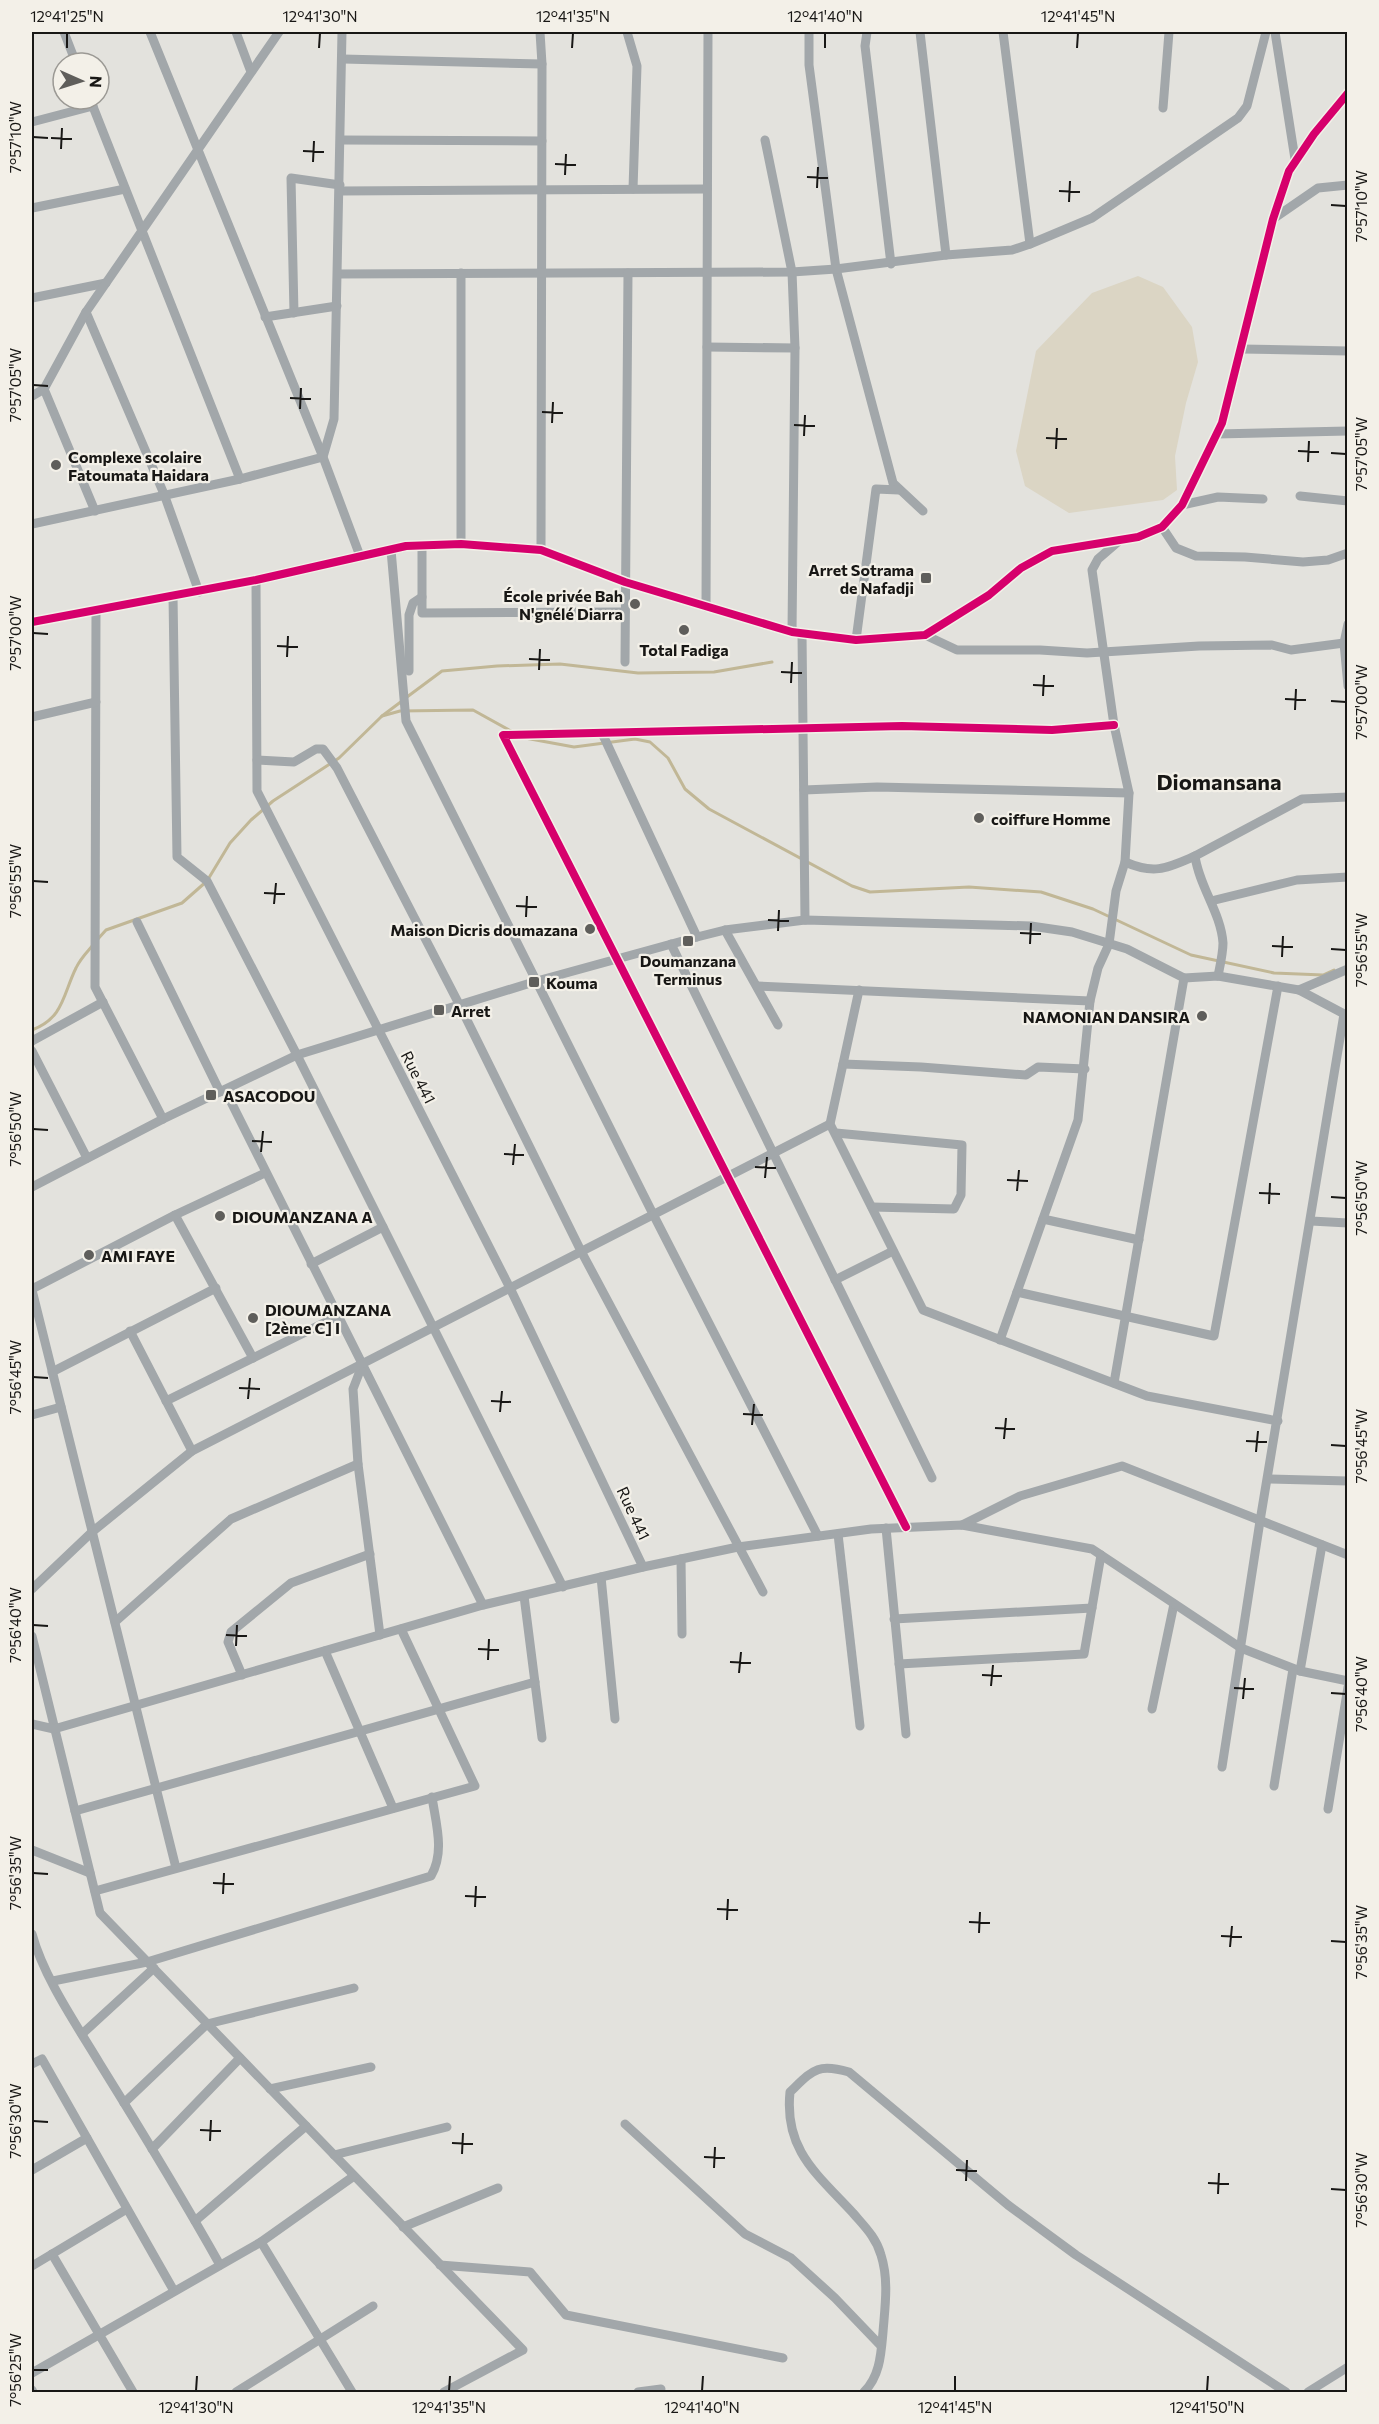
<svg xmlns="http://www.w3.org/2000/svg" width="1379" height="2424" font-family="Commissioner,sans-serif">
  <style>
    .green { fill: #dbd5c4 }
    .lines { fill: none; stroke-linecap: round; stroke-linejoin: round }
    .stream { stroke: #c1b796; stroke-width: 3 }
    .minor { stroke: #a2a7aa; stroke-width: 9 }
    .cycleway-casing { stroke: #f3f0e8; stroke-width: 11 }
    .cycleway { stroke: #d6006c; stroke-width: 8 }
    .ticks { fill: none; stroke: #181715; stroke-width: 2 }
    .poi-dot { fill: #5f5e5b; stroke: #f3f0e8; stroke-width: 2 }
    .labels { text-anchor: middle; dominant-baseline: central; stroke-width: 4.5; stroke-linejoin: round; paint-order: stroke }
    .poi-label { font-size: 16px; font-weight: bold; fill: #181715; stroke: #f3f0e8; text-anchor: start }
    .street-label { font-size: 16px; fill: #181715; stroke: #f3f0e8 }
    .district-label { font-size: 22px; font-weight: bold; fill: #181715; stroke: #f3f0e8 }
    .neatline { fill: none; stroke: #181715; stroke-width: 2 }
    .ticks-label { font-size: 15px; text-anchor: middle; fill: #181715 }
  </style>
  <rect width="100%" height="100%" fill="#e3e2dd"/>
  <polygon class="green" points="1138,276 1163,287 1192,327 1198,362 1186,403 1175,456 1177,490 1163,500 1069,513 1025,486 1016,451 1036,351 1092,293"/>
  <g class="lines">
    <g class="stream">
      <polyline points="407,697 442,671 497,666 560,664 638,673 714,672 772,662"/>
      <polyline points="382,716 400,711 473,710 511,731"/>
      <polyline points="525,738 574,747 635,739 650,742 668,758 685,789 709,809 852,886 870,892 969,887 1041,892 1093,909 1191,955 1274,973 1323,975 1334,970"/>
      <polyline points="97,940 106,930 182,903 207,881 230,843 251,820 273,801 339,758 382,716 402,701"/>
      <path d="M32,1030c32,-12 31,-36 44,-62 4,-9 11,-16 17,-23"/>
    </g>
    <g class="minor">
      <polyline points="64,32 76,63"/>
      <polyline points="150,32 323,457 360,556"/>
      <polyline points="236,32 251,72"/>
      <polyline points="540,32 542,64 541,550"/>
      <polyline points="627,32 637,66 633,189"/>
      <polyline points="809,32 809,65 836,269 893,483 923,511"/>
      <polyline points="867,32 865,46 891,264"/>
      <polyline points="920,32 946,255"/>
      <polyline points="1003,32 1030,244"/>
      <polyline points="1275,32 1295,159"/>
      <polyline points="343,59 542,64"/>
      <polyline points="90,99 240,479"/>
      <polyline points="1163,108 1169,32"/>
      <polyline points="32,122 93,106"/>
      <polyline points="341,140 542,141"/>
      <polyline points="765,140 792,272 795,348 792,632"/>
      <polyline points="340,191 707,189"/>
      <polyline points="32,208 125,189"/>
      <polyline points="1273,219 1318,188 1348,185"/>
      <polyline points="338,274 792,272 836,269 946,255 1012,250 1030,244 1092,218 1238,118 1247,106 1266,32"/>
      <polyline points="32,298 106,283"/>
      <polyline points="86,312 164,494 199,592"/>
      <polyline points="294,313 291,178 340,185"/>
      <polyline points="265,317 337,306"/>
      <polyline points="707,347 795,348"/>
      <polyline points="1241,349 1348,351"/>
      <polyline points="44,389 95,511"/>
      <polyline points="32,396 44,389 86,312 279,32"/>
      <polyline points="1217,434 1348,431"/>
      <polyline points="1300,496 1348,501"/>
      <polyline points="1182,505 1218,497 1263,499"/>
      <polyline points="32,524 240,479 323,457 334,419 342,32"/>
      <polyline points="1162,527 1176,548 1196,556 1245,557 1303,562 1328,560 1348,553"/>
      <polyline points="461,544 461,273"/>
      <polyline points="422,545 422,613 625,612"/>
      <polyline points="391,550 406,721 653,1214 818,1536"/>
      <polyline points="256,580 257,791 510,1288 643,1567"/>
      <polyline points="173,596 177,857 207,881 297,1055 563,1587"/>
      <polyline points="706,607 708,32"/>
      <polyline points="96,611 95,987 163,1119"/>
      <polyline points="32,622 256,580 406,546 461,544 541,550 625,582 792,632 856,640 925,635 989,595 1021,568 1052,551 1138,537 1162,527 1182,505 1222,423 1273,219 1289,171 1314,134 1348,93"/>
      <polyline points="1348,624 1344,643 1348,686"/>
      <polyline points="802,633 805,920"/>
      <polyline points="925,635 957,650 1040,650 1087,653 1199,646 1272,645 1291,650 1344,643"/>
      <polyline points="856,640 876,489 899,490"/>
      <polyline points="625,662 628,273"/>
      <polyline points="409,671 409,615 413,603 422,597"/>
      <polyline points="32,717 96,702"/>
      <polyline points="602,733 697,937"/>
      <polyline points="257,760 294,762 316,749 323,749 337,768 460,1006 581,1251 763,1592"/>
      <polyline points="804,790 877,787 1129,793"/>
      <path d="M1125,862c30,13 42,6 70,-6"/>
      <polyline points="1211,901 1297,880 1348,877"/>
      <polyline points="137,922 220,1092"/>
      <polyline points="725,930 778,1025"/>
      <polyline points="671,944 932,1478"/>
      <path d="M1218,976c2,-10 5,-23 5,-33 -2,-30 -24,-57 -28,-87l107,-57 46,-2"/>
      <polyline points="757,986 1090,1001"/>
      <polyline points="859,990 830,1124 923,1310 1147,1396 1278,1421"/>
      <polyline points="1299,990 1348,969"/>
      <polyline points="32,1041 103,1002"/>
      <polyline points="32,1051 87,1158"/>
      <polyline points="843,1064 921,1067 1026,1075 1038,1067 1085,1069"/>
      <polyline points="225,1090 483,1605"/>
      <polyline points="836,1133 962,1145 961,1195 954,1209 872,1207"/>
      <polyline points="32,1187 163,1119 297,1055 537,981 697,937 725,930 805,920 1031,926 1072,932 1127,949 1184,978 1218,976 1299,990 1348,1016"/>
      <polyline points="175,1215 253,1358"/>
      <polyline points="1043,1219 1139,1240"/>
      <polyline points="1311,1221 1348,1223"/>
      <polyline points="311,1264 383,1227"/>
      <polyline points="835,1280 893,1251"/>
      <polyline points="32,1289 175,1215 265,1173"/>
      <polyline points="32,1290 176,1868"/>
      <polyline points="1017,1292 1214,1336 1278,986"/>
      <polyline points="130,1331 192,1451"/>
      <polyline points="1000,1340 1078,1120 1090,1001 1098,968 1109,944 1116,891 1125,862 1129,793 1114,725 1092,570 1098,559 1120,540"/>
      <polyline points="363,1363 353,1389 358,1464 380,1635"/>
      <polyline points="52,1372 216,1288"/>
      <polyline points="1114,1383 1184,978"/>
      <polyline points="166,1401 338,1316"/>
      <polyline points="32,1415 61,1407"/>
      <polyline points="1268,1479 1348,1481"/>
      <polyline points="962,1525 1020,1496 1122,1466 1348,1555"/>
      <polyline points="906,1527 503,735 902,726 1052,730 1114,725"/>
      <polyline points="886,1528 906,1734"/>
      <polyline points="838,1534 860,1726"/>
      <polyline points="681,1559 682,1634"/>
      <polyline points="601,1577 615,1719"/>
      <polyline points="32,1589 92,1532 192,1451 830,1124"/>
      <polyline points="524,1596 542,1738"/>
      <polyline points="894,1619 1092,1608"/>
      <polyline points="115,1622 231,1519 358,1464"/>
      <polyline points="32,1636 100,1913 523,2350 444,2392"/>
      <polyline points="325,1651 393,1808"/>
      <polyline points="899,1664 1084,1654 1101,1555"/>
      <polyline points="1300,1671 1322,1545"/>
      <polyline points="242,1675 228,1642 231,1632 291,1583 370,1554"/>
      <polyline points="1152,1709 1174,1604"/>
      <polyline points="32,1724 54,1729 483,1605 643,1567 738,1547 871,1529 962,1525 1092,1549 1241,1648 1300,1671 1348,1681"/>
      <polyline points="1222,1767 1260,1521 1344,1014"/>
      <polyline points="1274,1786 1293,1669"/>
      <polyline points="1328,1809 1348,1687"/>
      <polyline points="75,1811 535,1682"/>
      <polyline points="32,1850 90,1873"/>
      <polyline points="95,1891 475,1786 401,1629"/>
      <path d="M32,1934c12,44 44,90 68,130 41,66 82,133 120,201"/>
      <path d="M53,1981l94,-19 284,-86c14,-24 5,-52 1,-79"/>
      <polyline points="82,2034 154,1968"/>
      <polyline points="32,2064 42,2059 174,2291"/>
      <polyline points="270,2089 371,2067"/>
      <polyline points="124,2103 207,2024 354,1988"/>
      <polyline points="625,2124 745,2234 791,2258 835,2298 881,2346"/>
      <polyline points="152,2149 240,2058"/>
      <polyline points="334,2155 447,2127"/>
      <polyline points="32,2170 87,2138"/>
      <polyline points="195,2221 306,2126"/>
      <polyline points="403,2227 498,2188"/>
      <polyline points="261,2242 352,2392"/>
      <polyline points="52,2254 133,2392"/>
      <polyline points="440,2265 530,2272 566,2315 783,2358"/>
      <polyline points="32,2266 127,2209"/>
      <polyline points="32,2373 261,2242 354,2176"/>
      <polyline points="32,2390 33,2392"/>
      <polyline points="236,2392 373,2306"/>
      <polyline points="638,2392 661,2389"/>
      <path d="M864,2392c16,-16 17,-38 19,-60 2,-26 6,-52 -2,-77 -5,-18 -17,-29 -28,-42 -36,-39 -69,-63 -63,-121 23,-22 27,-29 59,-20l159,133 68,50 210,137"/>
      <polyline points="1308,2392 1348,2367"/>
    </g>
    <g class="cycleway-casing">
      <g id="cycleway">
        <polyline points="32,622 256,580 406,546 461,544 541,550 625,582 792,632 856,640 925,635 989,595 1021,568 1052,551 1138,537 1162,527 1182,505 1222,423 1273,219 1289,171 1314,134 1348,93"/>
        <polyline points="906,1527 503,735 902,726 1052,730 1114,725"/>
      </g>
    </g>
    <use href="#cycleway" class="cycleway"/>
  </g>
  <path class="ticks" d="M67,48v-15M319,48l1,-15M572,48l1,-15M825,48v-15M1077,48l1,-15M33,137l15,1M51,138l21,1M61,149l1,-21M303,151l21,1M313,162l1,-21M555,164l21,1M565,175l1,-21M807,177l21,1M817,188l1,-21M1059,191l21,1M1069,202l1,-21M1331,205l15,1M33,385l15,1M290,398l21,1M300,409l1,-21M542,412l21,1M552,423l1,-21M794,425l21,1M804,436l1,-21M1046,438l21,1M1056,449l1,-21M1298,451l21,1M1331,453l15,1M1308,462l1,-21M33,633l15,1M277,646l21,1M287,657l1,-21M529,659l21,1M539,670l1,-21M781,672l21,1M791,683l1,-21M1033,685l21,1M1043,696l1,-21M1285,699l21,1M1331,701l15,1M1295,710l1,-21M33,881l15,1M264,893l21,1M274,904l2,-21M516,906l21,1M526,917l1,-21M768,920l21,1M778,931l1,-21M1020,933l21,1M1030,944l1,-21M1272,946l21,1M1331,949l15,1M1282,957l1,-21M33,1129l15,1M252,1141l20,1M261,1152l2,-21M504,1154l20,1M513,1165l2,-21M755,1167l21,1M765,1178l2,-21M1007,1180l21,1M1017,1191l2,-21M1259,1193l21,1M1331,1197l15,1M1269,1204l1,-21M33,1377l15,1M239,1388l21,1M248,1399l2,-21M491,1401l20,1M500,1412l2,-21M743,1414l20,1M752,1425l2,-21M995,1428l20,1M1004,1439l2,-21M1246,1441l21,1M1331,1445l15,1M1256,1452l2,-21M33,1625l15,1M226,1635l21,1M236,1646l1,-21M478,1649l21,1M488,1660l1,-21M730,1662l21,1M739,1673l2,-21M982,1675l20,1M991,1686l2,-21M1234,1688l20,1M1331,1693l15,1M1243,1699l2,-21M33,1873l15,1M213,1883l21,1M223,1894l1,-21M465,1896l21,1M475,1907l1,-21M717,1909l21,1M727,1920l1,-21M969,1922l21,1M979,1933l1,-21M1221,1936l21,1M1331,1941l15,1M1230,1947l2,-21M33,2121l15,1M200,2130l21,1M210,2141l1,-21M452,2143l21,1M462,2154l1,-21M704,2157l21,1M714,2168l1,-21M956,2170l21,1M966,2181l1,-21M1208,2183l21,1M1331,2189l15,1M1218,2194l1,-21M33,2370h15M196,2391l1,-15M449,2391l1,-15M702,2391l1,-15M955,2391v-15M1207,2391l1,-15"/>
  <g class="poi-dot">
    <circle cx="56" cy="465" r="6"/>
    <rect x="920" y="572" width="12" height="12" rx="3"/>
    <circle cx="635" cy="604" r="6"/>
    <circle cx="684" cy="630" r="6"/>
    <circle cx="979" cy="818" r="6"/>
    <circle cx="590" cy="929" r="6"/>
    <rect x="682" y="935" width="12" height="12" rx="3"/>
    <rect x="528" y="976" width="12" height="12" rx="3"/>
    <rect x="433" y="1004" width="12" height="12" rx="3"/>
    <circle cx="1202" cy="1016" r="6"/>
    <rect x="205" y="1089" width="12" height="12" rx="3"/>
    <circle cx="220" cy="1216" r="6"/>
    <circle cx="89" cy="1255" r="6"/>
    <circle cx="253" cy="1318" r="6"/>
  </g>
  <g class="labels">
    <g class="poi-label">
      <text x="68" y="456">Complexe scolaire<tspan x="68" dy="18">Fatoumata Haidara</tspan></text>
      <text x="914" y="569" text-anchor="end">Arret Sotrama<tspan x="914" dy="18">de Nafadji</tspan></text>
      <text x="623" y="595" text-anchor="end">École privée Bah<tspan x="623" dy="18">N'gnélé Diarra</tspan></text>
      <text x="684" y="649" text-anchor="middle">Total Fadiga</text>
      <text x="991" y="818">coiffure Homme</text>
      <text x="578" y="929" text-anchor="end">Maison Dicris doumazana</text>
      <text x="688" y="960" text-anchor="middle">Doumanzana<tspan x="688" dy="18">Terminus</tspan></text>
      <text x="546" y="982">Kouma</text>
      <text x="451" y="1010">Arret</text>
      <text x="1190" y="1016" text-anchor="end">NAMONIAN DANSIRA</text>
      <text x="223" y="1095">ASACODOU</text>
      <text x="232" y="1216">DIOUMANZANA A</text>
      <text x="101" y="1255">AMI FAYE</text>
      <text x="265" y="1309">DIOUMANZANA<tspan x="265" dy="18">[2ème C] I</tspan></text>
    </g>
    <g class="street-label">
      <text transform="translate(419 1077) rotate(63)">Rue 441</text>
      <text transform="translate(634 1513) rotate(65)">Rue 441</text>
    </g>
    <g class="district-label">
      <text x="1219" y="781">Diomansana</text>
    </g>
  </g>
  <rect width="1379" height="2424" fill="none" stroke="#f3f0e8" stroke-width="66"/>
  <g transform="translate(81 81) rotate(93)"><circle r="28" fill="#f3f0e8" stroke="#9b9994" stroke-width="1.5"/>
  <path d="M0-4.5L10 22L0 15L-10 22Z" fill="#5f5e5b"/>
  <text y="-9" font-size="16" font-weight="bold" text-anchor="middle" fill="#181715">N</text>
  </g>
  <rect x="33" y="33" width="1313" height="2358" class="neatline"/>
  <g class="ticks-label">
    <text x="67" y="22">12°41'25"N</text>
    <text x="320" y="22">12°41'30"N</text>
    <text x="573" y="22">12°41'35"N</text>
    <text x="825" y="22">12°41'40"N</text>
    <text x="1078" y="22">12°41'45"N</text>
    <text transform="translate(16 137) rotate(-90)" y="5">7°57'10"W</text>
    <text transform="translate(1362 206) rotate(-90)" y="5">7°57'10"W</text>
    <text transform="translate(16 385) rotate(-90)" y="5">7°57'05"W</text>
    <text transform="translate(1362 454) rotate(-90)" y="5">7°57'05"W</text>
    <text transform="translate(16 633) rotate(-90)" y="5">7°57'00"W</text>
    <text transform="translate(1362 702) rotate(-90)" y="5">7°57'00"W</text>
    <text transform="translate(16 881) rotate(-90)" y="5">7°56'55"W</text>
    <text transform="translate(1362 950) rotate(-90)" y="5">7°56'55"W</text>
    <text transform="translate(16 1129) rotate(-90)" y="5">7°56'50"W</text>
    <text transform="translate(1362 1198) rotate(-90)" y="5">7°56'50"W</text>
    <text transform="translate(16 1377) rotate(-90)" y="5">7°56'45"W</text>
    <text transform="translate(1362 1446) rotate(-90)" y="5">7°56'45"W</text>
    <text transform="translate(16 1625) rotate(-90)" y="5">7°56'40"W</text>
    <text transform="translate(1362 1694) rotate(-90)" y="5">7°56'40"W</text>
    <text transform="translate(16 1873) rotate(-90)" y="5">7°56'35"W</text>
    <text transform="translate(1362 1942) rotate(-90)" y="5">7°56'35"W</text>
    <text transform="translate(16 2121) rotate(-90)" y="5">7°56'30"W</text>
    <text transform="translate(1362 2190) rotate(-90)" y="5">7°56'30"W</text>
    <text transform="translate(16 2370) rotate(-90)" y="5">7°56'25"W</text>
    <text x="196" y="2413">12°41'30"N</text>
    <text x="449" y="2413">12°41'35"N</text>
    <text x="702" y="2413">12°41'40"N</text>
    <text x="955" y="2413">12°41'45"N</text>
    <text x="1207" y="2413">12°41'50"N</text>
  </g>
</svg>
